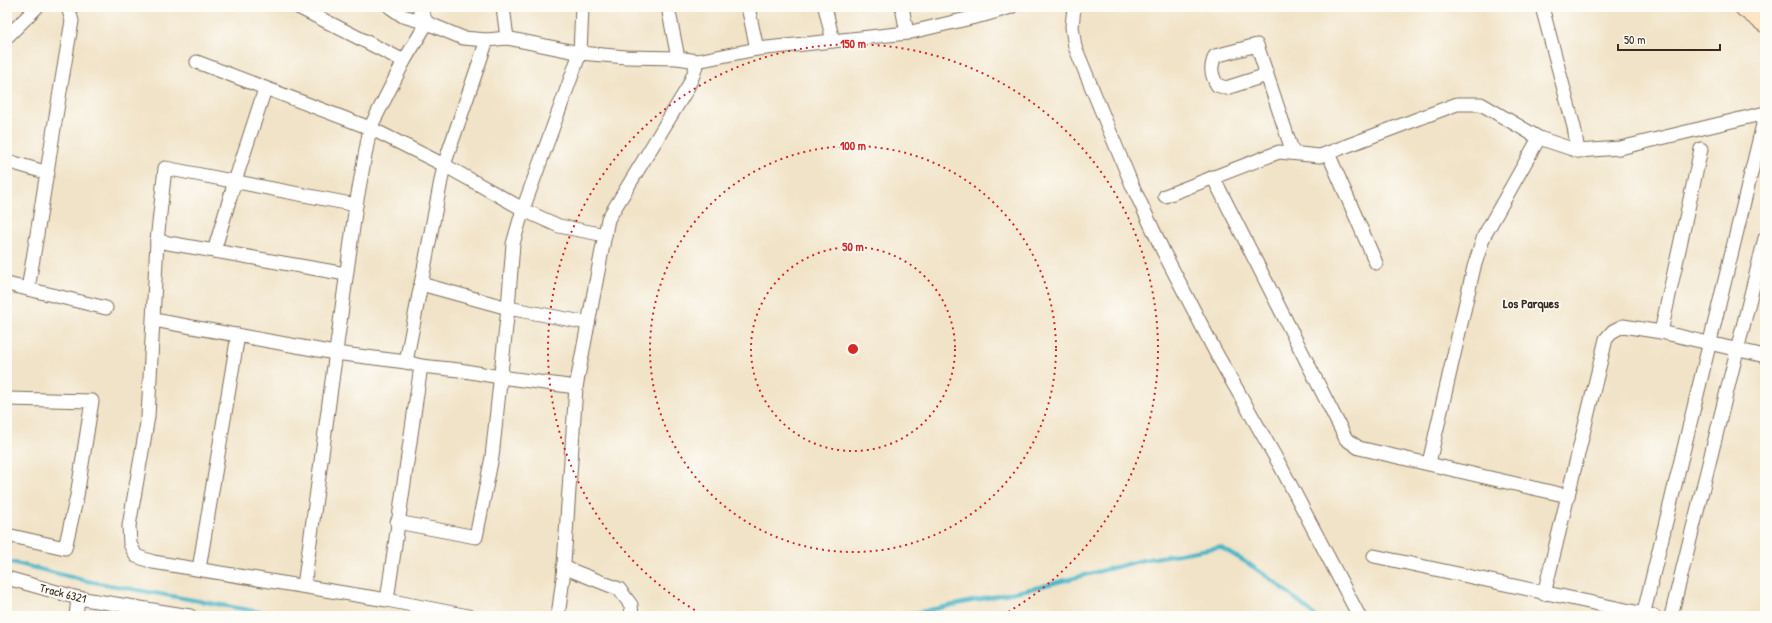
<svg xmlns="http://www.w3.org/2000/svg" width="1772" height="623" font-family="'Patrick Hand',sans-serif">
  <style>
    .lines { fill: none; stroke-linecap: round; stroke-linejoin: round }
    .stream { stroke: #4ab6c7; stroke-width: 4 }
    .street-casing { stroke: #7b6b59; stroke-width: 15 }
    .secondary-casing { stroke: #7b6b59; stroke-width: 21 }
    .street { stroke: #fff; stroke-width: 13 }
    .secondary { stroke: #fde5c5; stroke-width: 19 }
    .ring { fill: none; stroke: #d62828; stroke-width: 2; stroke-dasharray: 2 4 }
    .labels { text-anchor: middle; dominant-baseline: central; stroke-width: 3.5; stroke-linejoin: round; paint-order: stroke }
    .street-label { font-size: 12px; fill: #3b2a1e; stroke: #fdfcf7 }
    .neighbourhood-label { font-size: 13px; font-weight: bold; fill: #3b2a1e; stroke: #fdfcf7 }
    .centre { fill: #d62828; stroke: #fdfcf7; stroke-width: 2 }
    .ring-label { font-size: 12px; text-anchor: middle; font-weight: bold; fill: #d62828; stroke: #fdfcf7; stroke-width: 3.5; stroke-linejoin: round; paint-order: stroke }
  </style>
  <rect width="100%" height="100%" fill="#fdfcf7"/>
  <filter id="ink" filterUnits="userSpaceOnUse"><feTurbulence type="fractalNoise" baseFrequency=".025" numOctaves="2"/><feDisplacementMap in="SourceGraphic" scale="8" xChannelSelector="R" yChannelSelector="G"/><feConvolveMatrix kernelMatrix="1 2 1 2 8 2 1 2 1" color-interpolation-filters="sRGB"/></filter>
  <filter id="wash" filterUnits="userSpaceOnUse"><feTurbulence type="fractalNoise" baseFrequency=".012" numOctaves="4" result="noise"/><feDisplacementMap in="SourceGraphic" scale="16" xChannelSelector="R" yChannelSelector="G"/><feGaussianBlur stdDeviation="0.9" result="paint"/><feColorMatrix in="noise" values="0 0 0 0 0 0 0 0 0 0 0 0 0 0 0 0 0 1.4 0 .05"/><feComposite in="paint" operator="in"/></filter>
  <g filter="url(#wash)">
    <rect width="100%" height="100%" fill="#f1e3c7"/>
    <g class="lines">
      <g class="stream">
        <polyline points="7,561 87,581 283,616"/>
        <polyline points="901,616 1039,587 1143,560 1220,547 1249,564 1279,585 1315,616"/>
      </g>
    </g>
  </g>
  <g filter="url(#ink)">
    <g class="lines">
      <g class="street-casing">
        <g id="street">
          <polyline points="298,7 404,61"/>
          <polyline points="390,7 403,16 427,23 463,38 487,40 507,38 580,53 626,57 678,58 697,61 757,49 907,33 984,15 1011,7"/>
          <polyline points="503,7 507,38"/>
          <polyline points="668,7 678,58"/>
          <polyline points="748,7 757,49"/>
          <polyline points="825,7 833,41"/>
          <polyline points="902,7 907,33"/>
          <polyline points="1074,7 1072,27 1075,47 1132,185 1164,253 1216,353 1281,467 1359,616"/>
          <polyline points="1542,7 1574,127 1578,151"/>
          <polyline points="7,37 37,7"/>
          <polyline points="197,62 370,128 444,165 530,213 559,226 605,235"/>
          <path d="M1267,75l-41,13 -9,-3c-6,-11 -7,-17 -2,-29l42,-11 36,108"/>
          <polyline points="1328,153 1376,263"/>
          <polyline points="7,161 48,173"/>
          <polyline points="1213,177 1346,439 1359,448 1568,496"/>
          <polyline points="1165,196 1279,152 1320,156 1457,104 1481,104 1539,138 1578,151 1620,148 1765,113"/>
          <polyline points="356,205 165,168 157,241 148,417 129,526 130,544 136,556 153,562 387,600 468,616"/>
          <polyline points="157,241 346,274"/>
          <polyline points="214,251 235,181 265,89"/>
          <polyline points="7,284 106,308"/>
          <polyline points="421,284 508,308 588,323"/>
          <path d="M28,289c15,-89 28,-178 44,-268l-4,-14"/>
          <polyline points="154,320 335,353 406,362 421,366 459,370 500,377 576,387"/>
          <polyline points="1661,332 1701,149"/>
          <polyline points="406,362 444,165 487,40"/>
          <polyline points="7,399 92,401 77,496 65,548 7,535"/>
          <polyline points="1429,463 1474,267 1484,236 1539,138"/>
          <polyline points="397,522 476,537 492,457 508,308 513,244 523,209 580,53 582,7"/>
          <polyline points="1374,556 1654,616"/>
          <polyline points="563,567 619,589 631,605 632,616"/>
          <polyline points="199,569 238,335"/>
          <polyline points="7,578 78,598 190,616"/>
          <polyline points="304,586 356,205 370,128 404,61 427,23 419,7"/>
          <polyline points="1544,594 1606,339 1613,331 1623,326 1661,332 1765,356"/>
          <polyline points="387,600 421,366"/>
          <polyline points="76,616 78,598"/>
          <polyline points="558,616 563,578 576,387 608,219 687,89 694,73 697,61"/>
          <polyline points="1643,616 1765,116"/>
          <polyline points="1671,616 1765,238"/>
        </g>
      </g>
      <g class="secondary-casing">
        <polyline id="secondary" points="1744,7 1765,23"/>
      </g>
      <use href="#street" class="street"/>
      <use href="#secondary" class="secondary"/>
    </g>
  </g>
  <g class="ring">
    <circle cx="853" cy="349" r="102"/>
    <circle cx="853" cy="349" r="203"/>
    <path d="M705 616A305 305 0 1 1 1001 616"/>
  </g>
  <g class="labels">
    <g class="street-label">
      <text transform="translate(63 593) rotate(14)">Track 6321</text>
    </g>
    <g class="neighbourhood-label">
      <text x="1531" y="303">Los Parques</text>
    </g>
  </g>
  <circle cx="853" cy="349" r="6" class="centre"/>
  <g class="ring-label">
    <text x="853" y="48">150 m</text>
    <text x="853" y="150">100 m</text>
    <text x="853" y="251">50 m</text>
  </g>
  <rect width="1772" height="623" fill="none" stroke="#fdfcf7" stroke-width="24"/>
  <path d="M1618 44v6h102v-6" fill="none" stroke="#3b2a1e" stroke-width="2"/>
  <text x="1624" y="44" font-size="12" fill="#3b2a1e" stroke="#fdfcf7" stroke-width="3" paint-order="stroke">50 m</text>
</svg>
